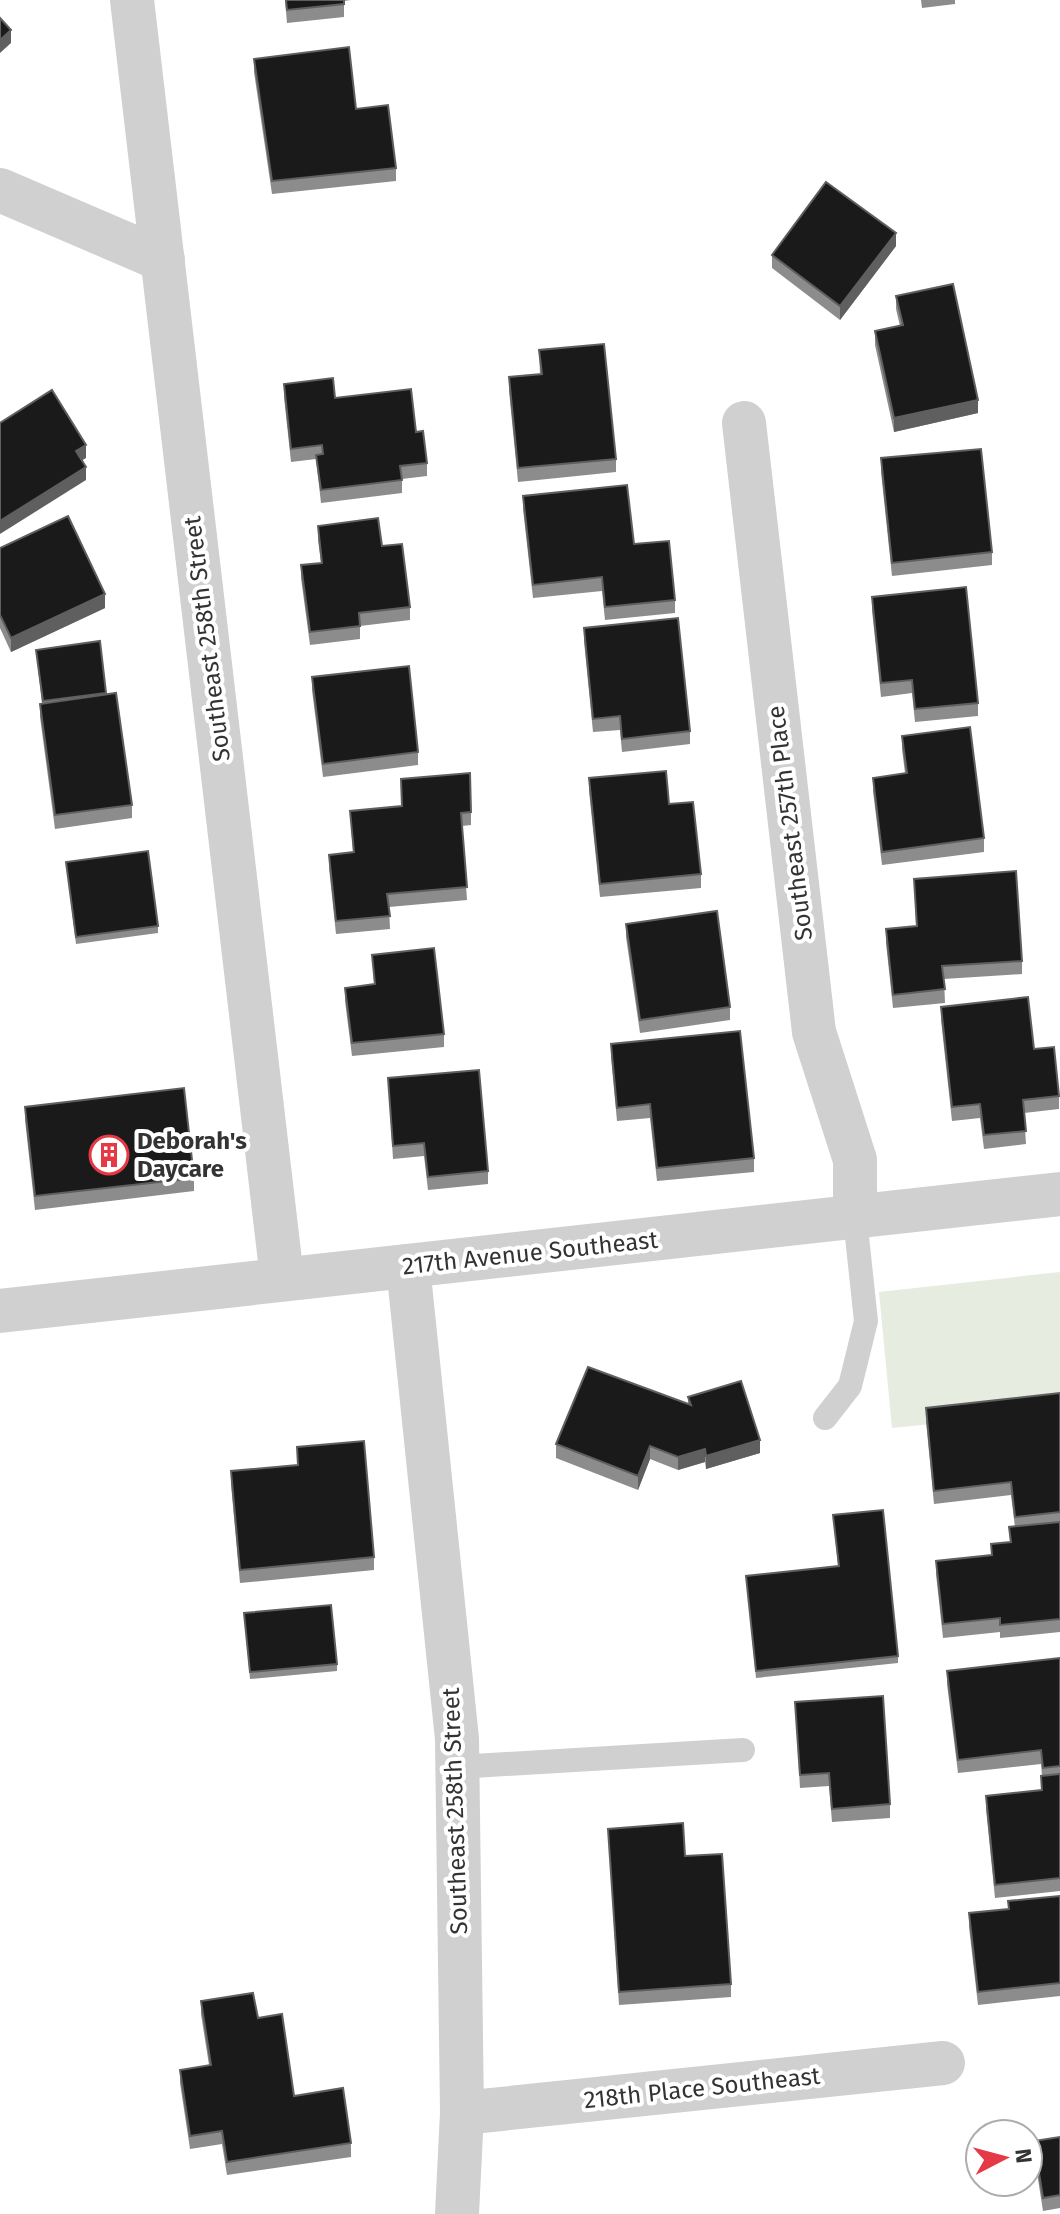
<svg xmlns="http://www.w3.org/2000/svg" width="1060" height="2214" viewBox="0 0 1060 2214" font-family="'Fira Sans',sans-serif">
	<rect width="100%" height="100%" fill="#fff"/>
	<polygon fill="#e6ecdf" points="1060,1272 1060,1411 892,1428 879,1292"/>
	<g fill="none" stroke-linecap="round" stroke-linejoin="round">
		<g stroke="#d0d0d0" stroke-width="24">
			<polyline points="825,1418 850,1386 866,1321 855,1218"/>
			<polyline points="457,1767 743,1750"/>
		</g>
		<g stroke="#d0d0d0" stroke-width="44">
			<polyline points="132,0 282,1278"/>
			<polyline points="0,190 163,260"/>
			<polyline points="744,423 814,1032 855,1160 855,1218"/>
			<polyline points="408,1266 457,1739 462,2113 457,2214"/>
			<polyline points="0,1311 1060,1194"/>
			<polyline points="462,2113 943,2063"/>
		</g>
	</g>
	<g fill="#8c8c8c">
		<polygon points="285,0 351,0 344,1 344,17 287,23"/>
		<polygon points="921,0 955,0 955,4 922,8"/>
		<polygon points="254,59 396,168 396,181 272,194 254,72"/>
		<polygon points="896,246 840,320 772,268 772,255"/>
		<polygon points="896,296 978,413 894,432 875,345 875,331 900,326 896,309"/>
		<polygon points="539,350 616,459 616,472 518,482 509,391 509,377 540,375"/>
		<polygon points="284,384 335,398 416,432 427,463 427,476 402,479 402,493 321,503 316,459 291,462 284,397"/>
		<polygon points="881,458 992,552 992,565 892,576 881,472"/>
		<polygon points="523,496 634,544 675,600 675,613 605,620 602,591 533,598 523,509"/>
		<polygon points="318,526 382,546 410,607 410,620 360,626 360,639 310,645 301,578 301,565 321,563 318,540"/>
		<polygon points="0,548 105,608 11,652 0,628"/>
		<polygon points="872,597 978,703 978,716 915,722 912,693 881,697 872,610"/>
		<polygon points="584,628 690,731 690,744 622,752 620,730 593,732 584,641"/>
		<polygon points="100,641 106,695 132,805 132,818 55,829 40,717 40,704 42,704 36,650"/>
		<polygon points="312,677 418,752 418,765 323,777 312,690"/>
		<polygon points="902,736 984,838 984,852 882,865 873,791 873,778 905,773 902,749"/>
		<polygon points="589,778 669,804 701,874 701,888 600,897 589,791"/>
		<polygon points="401,779 471,812 471,825 462,826 467,900 389,907 390,929 336,934 329,868 329,855 353,853 350,811 401,806"/>
		<polygon points="66,862 158,926 158,933 76,944"/>
		<polygon points="914,879 1022,961 1022,974 944,979 945,1003 893,1008 886,943 886,929 916,926"/>
		<polygon points="626,924 730,1007 730,1020 640,1033 626,937"/>
		<polygon points="372,955 444,1034 444,1047 352,1056 345,1001 345,988 374,984"/>
		<polygon points="941,1007 1034,1049 1059,1096 1059,1109 1024,1113 1026,1144 984,1149 980,1118 952,1121 941,1020"/>
		<polygon points="611,1044 754,1158 754,1172 657,1181 650,1118 617,1121 611,1057"/>
		<polygon points="388,1078 488,1171 488,1184 428,1190 424,1156 393,1159"/>
		<polygon points="25,1107 194,1178 194,1191 35,1210 25,1120"/>
		<polygon points="1060,1393 1060,1632 1000,1638 1000,1632 943,1638 936,1574 936,1561 991,1555 991,1544 1010,1543 1009,1527 1015,1527 1011,1495 934,1504 926,1421 926,1408"/>
		<polygon points="688,1397 760,1453 706,1469 705,1462 678,1470 650,1459 638,1490 556,1458 556,1444 688,1404"/>
		<polygon points="297,1447 374,1557 374,1570 240,1583 231,1484 231,1471 297,1465"/>
		<polygon points="833,1515 898,1656 898,1663 756,1678 746,1576 838,1566"/>
		<polygon points="244,1613 337,1664 337,1671 250,1679"/>
		<polygon points="1060,1658 1060,1891 995,1898 986,1809 986,1796 1041,1790 1041,1776 1042,1776 1041,1764 958,1773 947,1684 947,1671"/>
		<polygon points="795,1702 890,1804 890,1818 832,1822 829,1786 800,1788"/>
		<polygon points="608,1829 685,1856 731,1984 731,1997 619,2005"/>
		<polygon points="1060,1896 1060,1996 978,2005 969,1927 969,1913 1008,1909 1008,1901"/>
		<polygon points="201,2001 258,2018 294,2096 351,2143 351,2157 227,2175 222,2144 190,2149 180,2083 180,2070 209,2065 201,2014"/>
		<polygon points="1060,2137 1060,2208 1043,2211 1034,2154 1034,2141"/>
	</g>
	<g fill="#5f5f5f">
		<polygon points="11,30 11,43 0,53 0,40"/>
		<polygon points="896,233 896,246 840,320 840,306"/>
		<polygon points="978,400 978,413 894,432 894,418"/>
		<polygon points="86,445 86,458 76,464 76,451"/>
		<polygon points="86,467 86,480 0,534 0,521"/>
		<polygon points="105,594 105,608 11,652 11,638"/>
		<polygon points="760,1440 760,1453 706,1469 706,1456"/>
		<polygon points="650,1446 650,1459 638,1490 638,1476"/>
		<polygon points="705,1449 705,1462 678,1470 678,1457"/>
	</g>
	<g fill="#1a1a1a" stroke="#5f5f5f" stroke-width="2">
		<polygon points="286,0 344,0 344,4 287,10"/>
		<polygon points="0,18 11,30 0,40"/>
		<polygon points="349,47 356,109 388,105 396,168 272,181 254,59"/>
		<polygon points="826,182 896,233 840,306 772,255"/>
		<polygon points="953,284 978,400 894,418 875,331 903,325 896,296"/>
		<polygon points="604,344 616,459 518,468 509,377 542,374 539,350"/>
		<polygon points="333,378 335,398 411,389 416,432 423,431 427,463 400,466 402,480 321,490 316,455 323,454 322,445 291,449 284,384"/>
		<polygon points="52,390 86,445 76,451 86,467 0,521 0,423"/>
		<polygon points="981,449 992,552 892,563 881,458"/>
		<polygon points="627,485 634,544 669,541 675,600 605,607 602,577 533,585 523,496"/>
		<polygon points="68,516 105,594 11,638 0,615 0,548"/>
		<polygon points="378,518 382,546 402,544 410,607 359,613 360,626 310,632 301,565 322,563 318,526"/>
		<polygon points="966,587 978,703 915,709 912,680 881,683 872,597"/>
		<polygon points="678,618 690,731 622,739 620,716 593,719 584,628"/>
		<polygon points="100,641 106,693 43,701 36,650"/>
		<polygon points="409,666 418,752 323,764 312,677"/>
		<polygon points="116,693 132,805 55,815 40,704"/>
		<polygon points="970,727 984,838 882,852 873,778 907,773 902,736"/>
		<polygon points="666,771 669,804 693,802 701,874 600,884 589,778"/>
		<polygon points="470,773 471,812 461,813 467,887 387,894 390,916 336,921 329,855 354,852 350,811 402,806 401,779"/>
		<polygon points="148,851 158,926 76,937 66,862"/>
		<polygon points="1016,871 1022,961 942,966 945,989 893,995 886,929 917,926 914,879"/>
		<polygon points="717,911 730,1007 640,1020 626,924"/>
		<polygon points="434,948 444,1034 352,1043 345,988 375,984 372,955"/>
		<polygon points="1028,997 1034,1049 1054,1047 1059,1096 1023,1100 1026,1131 984,1135 980,1104 952,1107 941,1007"/>
		<polygon points="740,1031 754,1158 657,1168 650,1104 617,1108 611,1044"/>
		<polygon points="479,1070 488,1171 428,1177 424,1143 393,1146 388,1078"/>
		<polygon points="184,1088 194,1178 35,1196 25,1107"/>
		<polygon points="588,1367 691,1405 688,1397 741,1381 760,1440 706,1456 705,1449 678,1457 650,1446 638,1476 556,1444"/>
		<polygon points="1060,1393 1060,1512 1015,1517 1011,1482 934,1491 926,1408"/>
		<polygon points="364,1441 374,1557 240,1570 231,1471 298,1465 297,1447"/>
		<polygon points="883,1510 898,1656 756,1671 746,1576 839,1566 833,1515"/>
		<polygon points="1060,1522 1060,1619 1000,1625 1000,1618 943,1624 936,1561 992,1555 991,1544 1011,1542 1009,1527"/>
		<polygon points="331,1605 337,1664 250,1672 244,1613"/>
		<polygon points="1060,1658 1060,1766 1043,1768 1041,1750 958,1760 947,1671"/>
		<polygon points="883,1696 890,1804 832,1809 829,1773 800,1775 795,1702"/>
		<polygon points="1060,1774 1060,1878 995,1885 986,1796 1042,1790 1041,1776"/>
		<polygon points="683,1823 685,1856 722,1854 731,1984 619,1992 608,1829"/>
		<polygon points="1060,1896 1060,1983 978,1992 969,1913 1009,1909 1008,1901"/>
		<polygon points="253,1993 258,2018 282,2014 294,2096 343,2088 351,2143 227,2162 222,2131 190,2136 180,2070 211,2065 201,2001"/>
		<polygon points="1060,2137 1060,2195 1043,2198 1034,2141"/>
	</g>
	<defs>
		<symbol id="building-ring" viewBox="-11 -11 22 22"><circle r="9.5" fill="#fff" stroke="#e63946" stroke-width="1.5"/><path d="M-4-6H4V6H1V3H-1V6H-4ZM-2.5-4.3h1.7v1.8h-1.7ZM.8-4.3h1.7v1.8H.8ZM-2.5-1h1.7V.8h-1.7ZM.8-1h1.7V.8H.8Z" fill="#e63946"/></symbol>
	</defs>
	<g fill-rule="evenodd">
		<use href="#building-ring" x="87" y="1133" width="44" height="44"/>
	</g>
	<g text-anchor="middle" dominant-baseline="central" stroke-width="8" stroke-linejoin="round" paint-order="stroke">
		<g font-size="24" fill="#333" stroke="#fff">
			<text transform="translate(207 639) rotate(-97)">Southeast 258th Street</text>
			<text transform="translate(790 823) rotate(-97)">Southeast 257th Place</text>
			<text transform="translate(530 1253) rotate(-6)">217th Avenue Southeast</text>
			<text transform="translate(455 1811) rotate(-92)">Southeast 258th Street</text>
			<text transform="translate(702 2088) rotate(-6)">218th Place Southeast</text>
		</g>
		<g font-size="24" font-weight="bold" fill="#333" stroke="#fff" text-anchor="start">
			<text x="137" y="1141">Deborah's<tspan x="137" dy="28">Daycare</tspan></text>
		</g>
	</g>
	<g transform="translate(1004 2158) rotate(84)"><circle r="38" fill="#ffffff" stroke="#adadad" stroke-width="2"/>
	<path d="M0-6L14 30L0 20L-14 30Z" fill="#e63946"/>
	<text y="-12" font-size="22" font-weight="bold" text-anchor="middle" fill="#333333">N</text>
	</g>
</svg>
